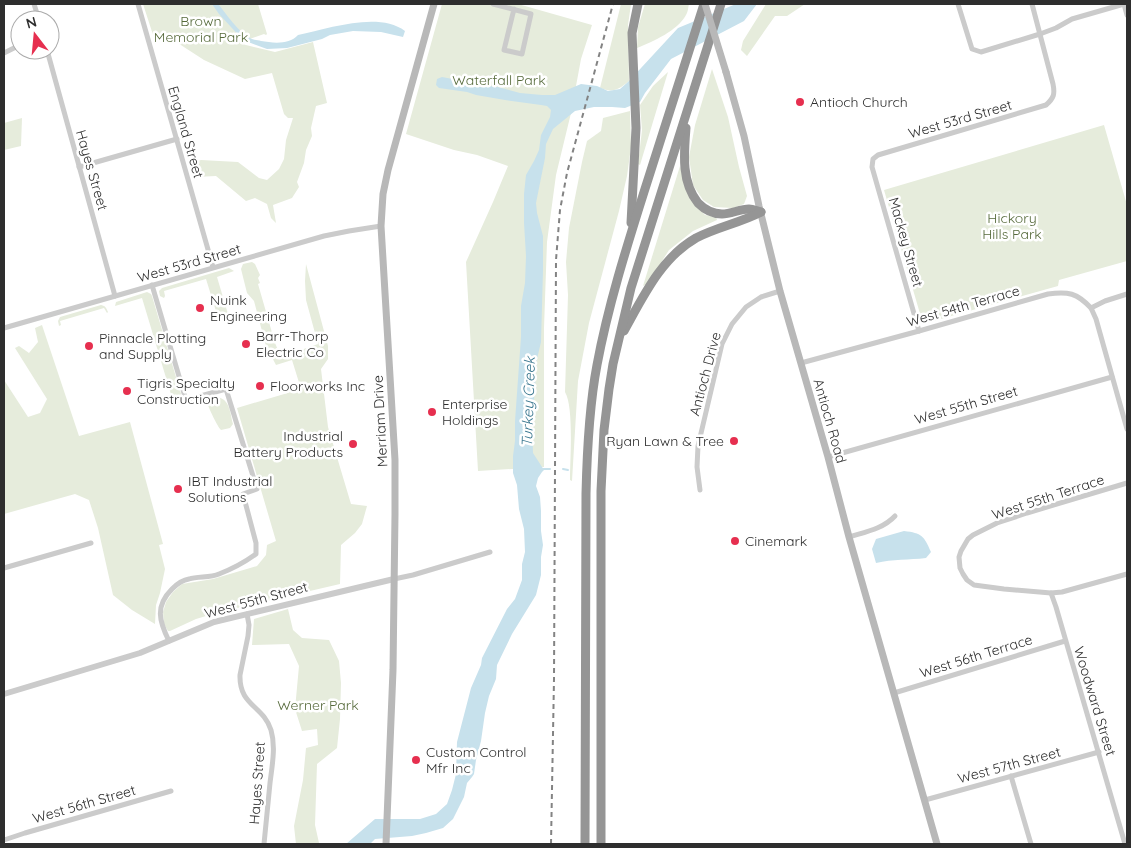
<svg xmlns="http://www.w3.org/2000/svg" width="1131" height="848" viewBox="0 0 1131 848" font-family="Quicksand,sans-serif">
	<rect width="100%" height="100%" fill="#fff"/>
	<g fill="#e6ecdc">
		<polygon points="143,4 258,4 267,34 266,35 264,34 241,42 242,44 275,52 313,42 327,103 316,106 311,128 312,136 306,150 304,163 297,182 299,187 292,198 273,205 276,223 271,218 267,204 255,198 246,201 216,176 195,177 191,163 201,160 238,162 259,178 267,180 279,169 284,159 286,140 293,118 288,118 284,114 272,73 245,79 204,60 170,38 155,41"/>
		<polygon points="442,4 518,4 592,25 581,59 571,113 556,175 547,242 544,328 544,467 478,471 466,262 493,202 508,166 477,155 454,150 406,134"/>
		<path d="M621,4H631L628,25L629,81C618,90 613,93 600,88Z"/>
		<path d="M645,4H689C688,8 688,12 686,15C677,31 654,41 637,48L638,27Z"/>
		<polygon points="766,4 805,4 787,16 775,16 747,56 741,50 743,41"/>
		<polygon points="712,69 728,117 739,167 747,196 744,204 733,208 714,207 703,200 693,185 689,157 695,125"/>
		<polygon points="668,72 640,165 638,164 642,130 640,105 653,86"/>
		<path d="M630,111L631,147L627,176L619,211L589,323L578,381L572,481L570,480C570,460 574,407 565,392L568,295L566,262L569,228L582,162L587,141L601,131L603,118Z"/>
		<polygon points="22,118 21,146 4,150 4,123"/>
		<polygon points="1104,125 1127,205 1127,261 1059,280 1058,286 923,324 884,190"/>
		<polygon points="680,166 685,186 690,199 705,215 716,217 717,220 693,231 669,250 648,283 643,286"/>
		<polygon points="252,262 255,264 260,275 258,278 260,283 258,284 275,343 281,357 318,344 306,300 305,281 306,264 328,346 328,359 321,369 328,427 351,504 367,506 362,524 355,533 341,545 340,584 216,613 196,619 170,631 168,631 164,624 163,612 166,602 173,592 182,584 213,579 257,566 266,555 267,545 276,541 237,408 301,389 292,360 276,365 266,346 254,301 247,293 241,269 243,264"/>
		<polygon points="229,268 234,271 217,277 228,314 230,314 231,318 219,321 206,279 164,291 165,296 164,298 160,296 159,291 162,288"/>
		<polygon points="147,292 151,294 152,296 181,394 178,399 173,401 142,298 115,306 116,302"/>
		<path d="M101,305C106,306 106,308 108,312L107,313L104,308L60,321L61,325L59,326L58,321L60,317Z"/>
		<polygon points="42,325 79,436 130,422 163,544 159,545 165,569 160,593 156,605 155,624 132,610 113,595 98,528 89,500 75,494 4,514 4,380 28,417 40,413 47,399 15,348 19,346 29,353 38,342 35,328"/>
		<path d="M216,397C230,398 230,413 233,424L230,428L221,430C217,426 209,408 207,403L209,399Z"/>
		<polygon points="288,609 293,630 302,638 329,640 339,661 341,683 340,719 337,748 317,764 315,825 319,843 322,844 296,844 294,826 303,780 306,748 318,745 317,729 302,731 295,709 299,666 289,644 252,645 254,619"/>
	</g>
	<g fill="#c7e1ec">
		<path d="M212,4H218C226,13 238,32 250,38C253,40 258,40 261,41C273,43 289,45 298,35C328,29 378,11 405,31L403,37L381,32L353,31L330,35L322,39L287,48L267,49L243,40L219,14Z"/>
		<polygon points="736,4 757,4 744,21 671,59 645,93 640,102 625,108 612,107 594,107 575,111 553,129 546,144 545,158 536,203 537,213 543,236 543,270 541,342 537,359 532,426 533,453 544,470 542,472 538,478 536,486 540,497 541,511 541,531 543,545 541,557 541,575 536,595 512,634 497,665 496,679 489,696 485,713 481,741 476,760 474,774 472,777 467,783 464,797 453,819 443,828 426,833 412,836 375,839 370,844 346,844 375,819 420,819 436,814 447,804 452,790 456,774 457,742 471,688 481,665 482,658 507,609 515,599 522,580 522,564 525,552 524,529 519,509 517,485 513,473 513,456 515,441 515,421 521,337 521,306 525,283 526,256 524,223 524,194 526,175 534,161 539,150 541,135 550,117 551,110 547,106 541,105 505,100 476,95 467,92 439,88 436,85 437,79 442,77 458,80 470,85 479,87 494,86 520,93 542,95 555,95 581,84 597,86 608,91 620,89 629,81 678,28"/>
		<path d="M904,531C922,533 924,536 931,552L926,558C909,560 893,559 876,563L872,549L876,539Z"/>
	</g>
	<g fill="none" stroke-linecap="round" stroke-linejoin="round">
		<g stroke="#c7e1ec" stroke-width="2">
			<polyline points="543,469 550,469"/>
			<polyline points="563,469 568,470"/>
		</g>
		<g stroke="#cbcbcb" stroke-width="5">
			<polyline points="34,4 39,20"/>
			<polyline points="138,4 213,267"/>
			<polyline points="493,4 531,14 522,54 504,50 514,9"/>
			<polyline points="958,4 972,49 981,52 1040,34 1056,28 1072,19 1124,4"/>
			<polyline points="1124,4 1127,15"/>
			<polyline points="47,50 115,296"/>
			<polyline points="4,53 20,45"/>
			<polyline points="79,167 177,139"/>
			<path d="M152,285L186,400L226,389L257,489L243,494L256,543V554C245,562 232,569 219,574C210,578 198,576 189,579C182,580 177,584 172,589C155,606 159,621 169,641"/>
			<polyline points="1091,308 1096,319 1127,429"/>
			<polyline points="4,328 324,236 349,231 381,226"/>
			<path d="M919,331L872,167L873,159L878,155L1046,105C1054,98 1055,94 1053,84L1032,4"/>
			<path d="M801,363L919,331L1048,294C1068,291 1077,293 1091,308L1105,301L1127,294"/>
			<polyline points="828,457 1112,377"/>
			<polyline points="1127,483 1027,513 997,523 973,535 968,539 961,551 959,557 960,568 963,574 967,580 974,585 1004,589 1051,593 1062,592 1127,574"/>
			<polyline points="700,490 697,467 698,446 722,344 732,324 746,307 761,297 780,291"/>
			<path d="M849,537C865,532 883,529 895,516"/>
			<polyline points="4,568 91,543"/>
			<polyline points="394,579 413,575 490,552"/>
			<polyline points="1051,593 1056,607 1125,844"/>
			<path d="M247,614L249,625L248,636L240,675C239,706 263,705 271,730C276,747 272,766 270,783C268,804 266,824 264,844"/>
			<polyline points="894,693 1065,641"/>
			<polyline points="1011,776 1031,844"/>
			<polyline points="925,800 1099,752"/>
			<polyline points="4,840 25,833 171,791"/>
		</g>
		<polyline stroke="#cbcbcb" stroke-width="6" points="4,694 140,653 214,622 394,579"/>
		<g stroke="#b8b8b8" stroke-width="7">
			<polyline points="726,72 744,136 759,206 780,291 828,457 849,537 937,844"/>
			<polyline points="386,844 393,670 395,514 395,460 381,226 383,194 388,170 434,4"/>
		</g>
		<g stroke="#959595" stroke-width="9">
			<path d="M686,128C684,153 681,182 698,203C705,210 713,214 722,214C731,214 740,209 749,209C753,209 757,211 761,212"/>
			<polyline points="631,223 636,128 632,33 638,4"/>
			<path d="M624,331C643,297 661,258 696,238C717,227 740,223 761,212"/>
			<path d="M585,844L586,494C587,451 589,407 597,365C608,306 626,249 644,192C664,129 684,67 704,4"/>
			<polyline points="601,844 601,491 604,430 609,389 613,364 631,288 721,4"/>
		</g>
		<polyline stroke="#838383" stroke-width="2" stroke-dasharray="5 4" stroke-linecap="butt" points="551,844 554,679 556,260 560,210 567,173 613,4"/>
		<polyline stroke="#b8b8b8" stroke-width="7" points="705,4 726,72"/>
	</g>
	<g fill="#e62f4f" stroke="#fff" stroke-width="2">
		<circle cx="800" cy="102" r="5"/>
		<circle cx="200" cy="308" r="5"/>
		<circle cx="246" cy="344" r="5"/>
		<circle cx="89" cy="346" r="5"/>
		<circle cx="260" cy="386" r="5"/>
		<circle cx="127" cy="391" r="5"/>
		<circle cx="432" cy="412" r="5"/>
		<circle cx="734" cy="441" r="5"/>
		<circle cx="353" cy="444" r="5"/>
		<circle cx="178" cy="489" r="5"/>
		<circle cx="735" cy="541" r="5"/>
		<circle cx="416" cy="760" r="5"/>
	</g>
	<g text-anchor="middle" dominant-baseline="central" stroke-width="5" stroke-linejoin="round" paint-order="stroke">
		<g font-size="14" fill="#566a3b" stroke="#fff">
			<text x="201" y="21">Brown<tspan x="201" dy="16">Memorial Park</tspan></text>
			<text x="499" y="80">Waterfall Park</text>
			<text x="1012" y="218">Hickory<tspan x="1012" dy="16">Hills Park</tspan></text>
			<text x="318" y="705">Werner Park</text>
		</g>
		<g font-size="14" fill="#2e2e2e" stroke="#fff" text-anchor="start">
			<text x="810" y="102">Antioch Church</text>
			<text x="210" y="300">Nuink<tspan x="210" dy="16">Engineering</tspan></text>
			<text x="256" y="336">Barr-Thorp<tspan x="256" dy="16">Electric Co</tspan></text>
			<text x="99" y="338">Pinnacle Plotting<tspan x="99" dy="16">and Supply</tspan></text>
			<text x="137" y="383">Tigris Specialty<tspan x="137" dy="16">Construction</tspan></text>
			<text x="270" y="386">Floorworks Inc</text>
			<text x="442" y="404">Enterprise<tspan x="442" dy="16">Holdings</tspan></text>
			<text x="343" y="436" text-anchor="end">Industrial<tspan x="343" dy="16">Battery Products</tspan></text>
			<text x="724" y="441" text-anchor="end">Ryan Lawn &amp; Tree</text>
			<text x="188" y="481">IBT Industrial<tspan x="188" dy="16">Solutions</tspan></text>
			<text x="745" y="541">Cinemark</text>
			<text x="426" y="752">Custom Control<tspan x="426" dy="16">Mfr Inc</tspan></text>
		</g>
		<g font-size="14" fill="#2e2e2e" stroke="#fff">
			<text transform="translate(960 119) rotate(-16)">West 53rd Street</text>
			<text transform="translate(186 132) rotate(74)">England Street</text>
			<text transform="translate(92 170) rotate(74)">Hayes Street</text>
			<text transform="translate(906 242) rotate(74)">Mackey Street</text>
			<text transform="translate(189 263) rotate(-16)">West 53rd Street</text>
			<text transform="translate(963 306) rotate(-16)">West 54th Terrace</text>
			<text transform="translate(705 374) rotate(-75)">Antioch Drive</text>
			<text transform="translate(966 405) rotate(-16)">West 55th Street</text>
			<text transform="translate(380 421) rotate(-93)">Merriam Drive</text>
			<text transform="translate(830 421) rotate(74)">Antioch Road</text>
			<text transform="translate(1048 497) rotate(-18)">West 55th Terrace</text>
			<text transform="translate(256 600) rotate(-15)">West 55th Street</text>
			<text transform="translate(976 656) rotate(-17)">West 56th Terrace</text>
			<text transform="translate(1095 701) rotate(73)">Woodward Street</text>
			<text transform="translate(1009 765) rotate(-15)">West 57th Street</text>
			<text transform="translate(257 783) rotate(-86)">Hayes Street</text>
			<text transform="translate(84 804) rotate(-16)">West 56th Street</text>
		</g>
		<g font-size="15" font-style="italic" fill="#3c7890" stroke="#fff">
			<text transform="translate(528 402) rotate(-88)">Turkey Creek</text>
		</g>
	</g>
	<rect width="1131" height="848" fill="none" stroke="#2e2e2e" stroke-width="10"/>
	<g transform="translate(35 35) rotate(344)"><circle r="24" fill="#ffffff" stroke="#ababab"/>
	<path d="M0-4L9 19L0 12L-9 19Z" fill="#e62f4f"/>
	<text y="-8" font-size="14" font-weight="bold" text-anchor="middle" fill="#2e2e2e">N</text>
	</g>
</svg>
